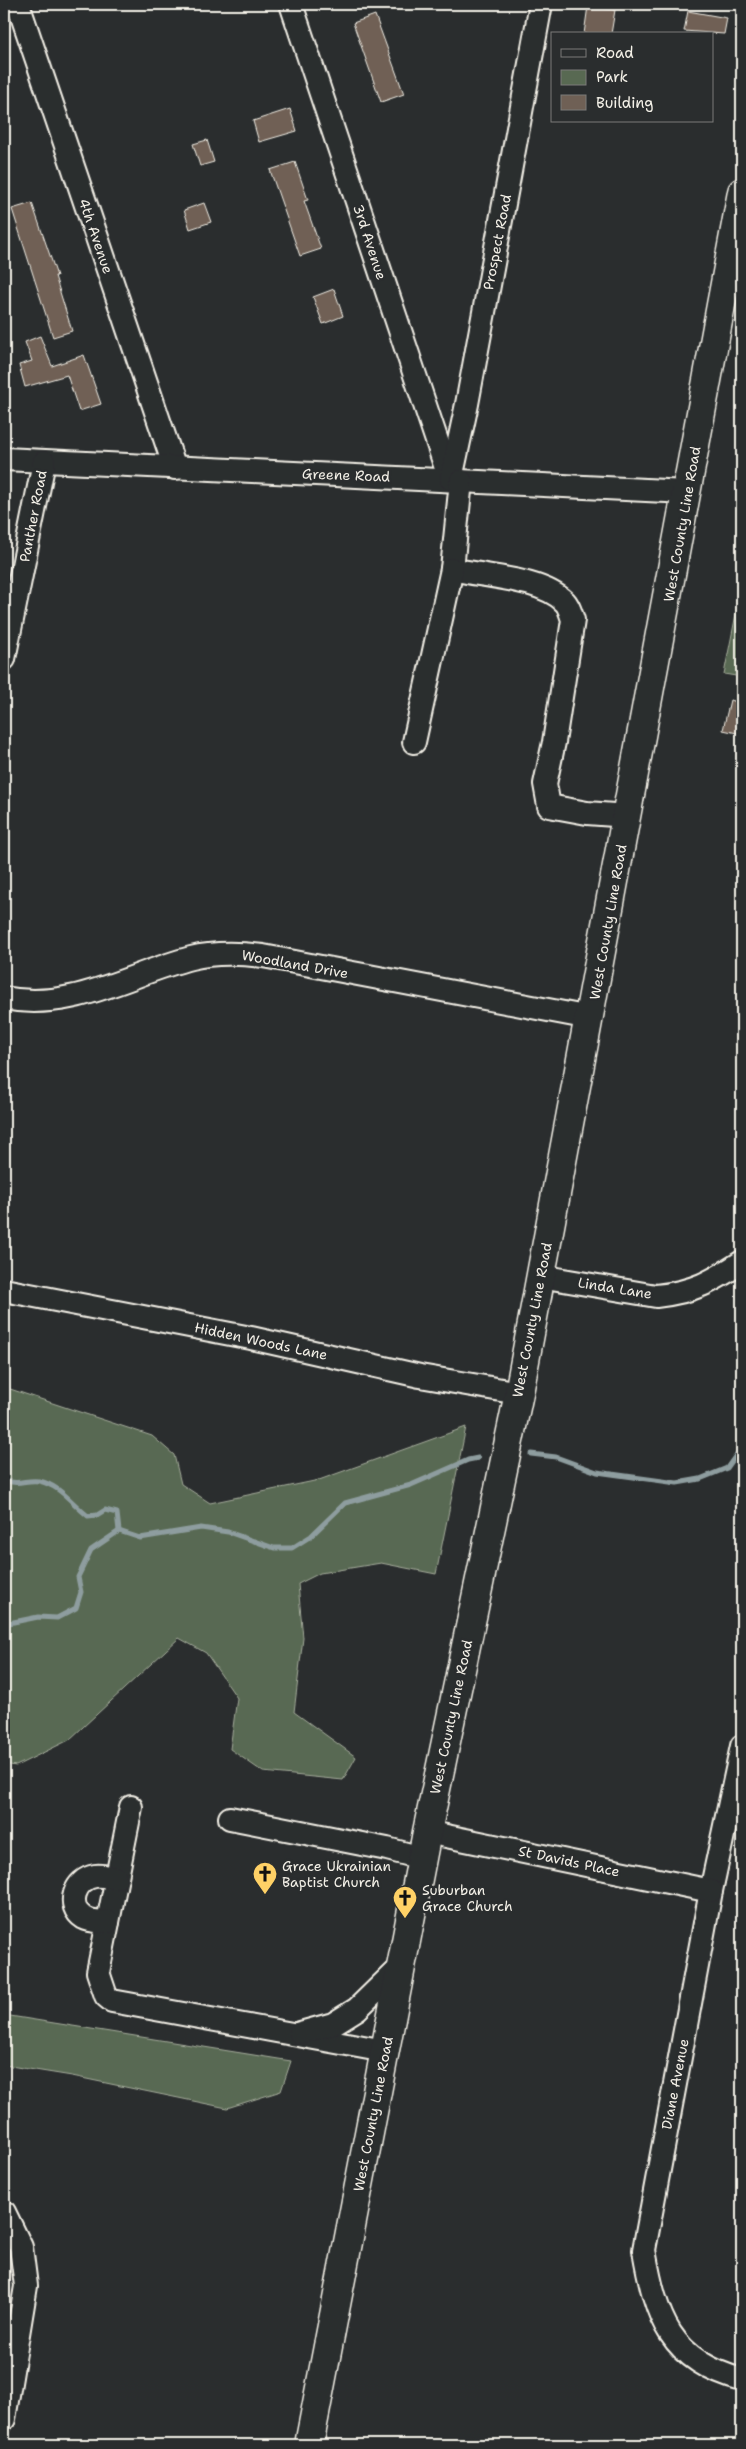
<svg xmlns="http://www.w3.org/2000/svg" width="746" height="2449" viewBox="0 0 746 2449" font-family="'Shantell Sans',sans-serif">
	<rect width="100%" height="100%" fill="#2a2d2e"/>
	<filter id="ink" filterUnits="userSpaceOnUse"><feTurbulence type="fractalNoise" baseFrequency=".02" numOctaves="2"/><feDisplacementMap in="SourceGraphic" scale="10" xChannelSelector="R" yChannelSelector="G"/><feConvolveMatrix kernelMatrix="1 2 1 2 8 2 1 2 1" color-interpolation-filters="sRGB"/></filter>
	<g filter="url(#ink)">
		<g fill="#586952" stroke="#a6ad9d">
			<polygon points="742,584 742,677 724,674"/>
			<polygon points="4,1387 152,1436 174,1455 181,1484 210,1503 319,1480 466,1427 436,1574 381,1563 320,1573 298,1584 303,1638 294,1712 356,1757 343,1780 263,1772 230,1749 237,1698 206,1653 179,1638 69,1740 16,1766 4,1764"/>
			<polygon points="4,2015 291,2061 281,2091 227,2108 72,2076 4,2065"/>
		</g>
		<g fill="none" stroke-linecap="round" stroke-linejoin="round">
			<g stroke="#8e9d9f" stroke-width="5">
				<polyline points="531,1454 556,1457 597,1472 677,1483 700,1479 727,1468 742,1447"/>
				<path d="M4,1480C20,1486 25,1479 39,1481C60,1485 72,1504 88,1516L97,1515L105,1510L117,1513L119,1531"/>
				<polyline points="4,1624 38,1617 57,1618 76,1608 81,1592 78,1577 91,1550 119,1531 140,1538 201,1528 228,1532 274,1548 292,1548 311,1536 345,1503 411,1485 468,1460 478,1458"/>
			</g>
		</g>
		<g fill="#6f6055" stroke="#f4f1e8">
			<polygon points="588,6 615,10 611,34 584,34"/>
			<polygon points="688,11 727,18 724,34 684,31"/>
			<polygon points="375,15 404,94 381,102 353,23"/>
			<polygon points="290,109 297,131 259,142 253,121"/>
			<polygon points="207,140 214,162 200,166 193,144"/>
			<polygon points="295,162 308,200 304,201 321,249 300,256 270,170"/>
			<polygon points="32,203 57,276 55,276 72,331 53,337 12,209"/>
			<polygon points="204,203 211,222 190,229 184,210"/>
			<polygon points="334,289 343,316 323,324 313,297"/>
			<polygon points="40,336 52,366 84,355 101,404 79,411 67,375 25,387 19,365 32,361 25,342"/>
			<polygon points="730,700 742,703 742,734 723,730"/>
		</g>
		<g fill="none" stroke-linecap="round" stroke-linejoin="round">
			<defs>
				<g id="minor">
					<polyline points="18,4 175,468"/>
					<polyline points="291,4 450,480"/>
					<polyline points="4,459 687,492"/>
					<polyline points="451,479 467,404 541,4"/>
					<path d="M461,481L452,569C485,577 541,578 565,602C569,606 571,614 573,620L554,742L545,784L549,806L587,813L628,816"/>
					<polyline points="4,659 44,462"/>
					<polyline points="414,742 452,569"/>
					<path d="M4,998C72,1012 128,974 191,958C215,952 238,953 263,956L590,1018"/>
					<path d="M540,1276L656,1296C694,1292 711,1282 742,1262"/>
					<polyline points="4,1290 251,1338 420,1376 519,1393"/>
					<path d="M742,1746L711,1891L644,2250C656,2318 670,2361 742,2380"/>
					<polyline points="131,1807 98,1972 106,1996 112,2001 385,2051"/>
					<polyline points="230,1818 387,1849 422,1858"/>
					<polyline points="427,1832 711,1891"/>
					<path d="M108,1922C100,1921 91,1922 84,1918C65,1906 75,1879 95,1876C102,1875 109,1877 116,1878"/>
					<polyline points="300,2033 333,2024 357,2009 401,1966"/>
					<polyline points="4,2212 21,2247 26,2286 4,2419"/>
				</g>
				<polyline id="major" points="309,2445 427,1832 519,1393 742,192"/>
			</defs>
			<use href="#minor" stroke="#f4f1e8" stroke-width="26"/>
			<use href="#major" stroke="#f4f1e8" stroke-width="31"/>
			<use href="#minor" stroke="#2a2d2e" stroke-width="22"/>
			<use href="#major" stroke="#2a2d2e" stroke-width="28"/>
		</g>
	</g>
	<defs>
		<symbol id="church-pin" viewBox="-11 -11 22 30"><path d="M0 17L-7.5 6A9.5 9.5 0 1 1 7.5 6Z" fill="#ffd166" stroke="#2a2d2e"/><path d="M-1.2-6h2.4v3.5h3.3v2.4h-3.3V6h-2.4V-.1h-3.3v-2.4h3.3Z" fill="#111"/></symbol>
	</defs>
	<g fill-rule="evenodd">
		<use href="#church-pin" x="251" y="1860" width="28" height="38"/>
		<use href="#church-pin" x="391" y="1884" width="28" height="38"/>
	</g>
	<g text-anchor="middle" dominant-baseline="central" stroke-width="5" stroke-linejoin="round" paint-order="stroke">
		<g font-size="14" fill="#f4f1e8" stroke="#2a2d2e">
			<text transform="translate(96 236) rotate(71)">4th Avenue</text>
			<text transform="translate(370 242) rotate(72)">3rd Avenue</text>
			<text transform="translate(497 242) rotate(-79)">Prospect Road</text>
			<text transform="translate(346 475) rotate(2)">Greene Road</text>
			<text transform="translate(33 516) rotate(-79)">Panther Road</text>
			<text transform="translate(682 524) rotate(-80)">West County Line Road</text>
			<text transform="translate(608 922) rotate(-80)">West County Line Road</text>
			<text transform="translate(295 964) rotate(10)">Woodland Drive</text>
			<text transform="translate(615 1288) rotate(9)">Linda Lane</text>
			<text transform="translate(532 1320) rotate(-79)">West County Line Road</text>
			<text transform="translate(261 1341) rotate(12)">Hidden Woods Lane</text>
			<text transform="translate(451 1717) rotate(-78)">West County Line Road</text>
			<text transform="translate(569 1861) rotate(12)">St Davids Place</text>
			<text transform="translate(675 2084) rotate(-79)">Diane Avenue</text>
			<text transform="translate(373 2114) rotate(-79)">West County Line Road</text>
		</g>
		<g font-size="14" fill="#f4f1e8" stroke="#2a2d2e" text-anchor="start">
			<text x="282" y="1866">Grace Ukrainian<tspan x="282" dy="16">Baptist Church</tspan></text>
			<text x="422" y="1890">Suburban<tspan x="422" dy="16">Grace Church</tspan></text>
		</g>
	</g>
	<rect width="746" height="2449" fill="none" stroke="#2a2d2e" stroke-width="20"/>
	<rect x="10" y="10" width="726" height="2429" fill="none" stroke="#f4f1e8" stroke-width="2" filter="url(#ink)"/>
	<rect x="551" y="32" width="162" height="90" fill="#2a2d2e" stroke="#7b7b78"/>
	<rect x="561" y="49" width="25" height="8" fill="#2a2d2e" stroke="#7b7b78"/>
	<text x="596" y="58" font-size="15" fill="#f4f1e8">Road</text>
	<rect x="561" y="70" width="25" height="15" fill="#586952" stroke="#7b7b78"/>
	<text x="596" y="82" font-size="15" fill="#f4f1e8">Park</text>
	<rect x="561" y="95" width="25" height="15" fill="#6f6055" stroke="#7b7b78"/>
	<text x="596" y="108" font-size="15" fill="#f4f1e8">Building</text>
</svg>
